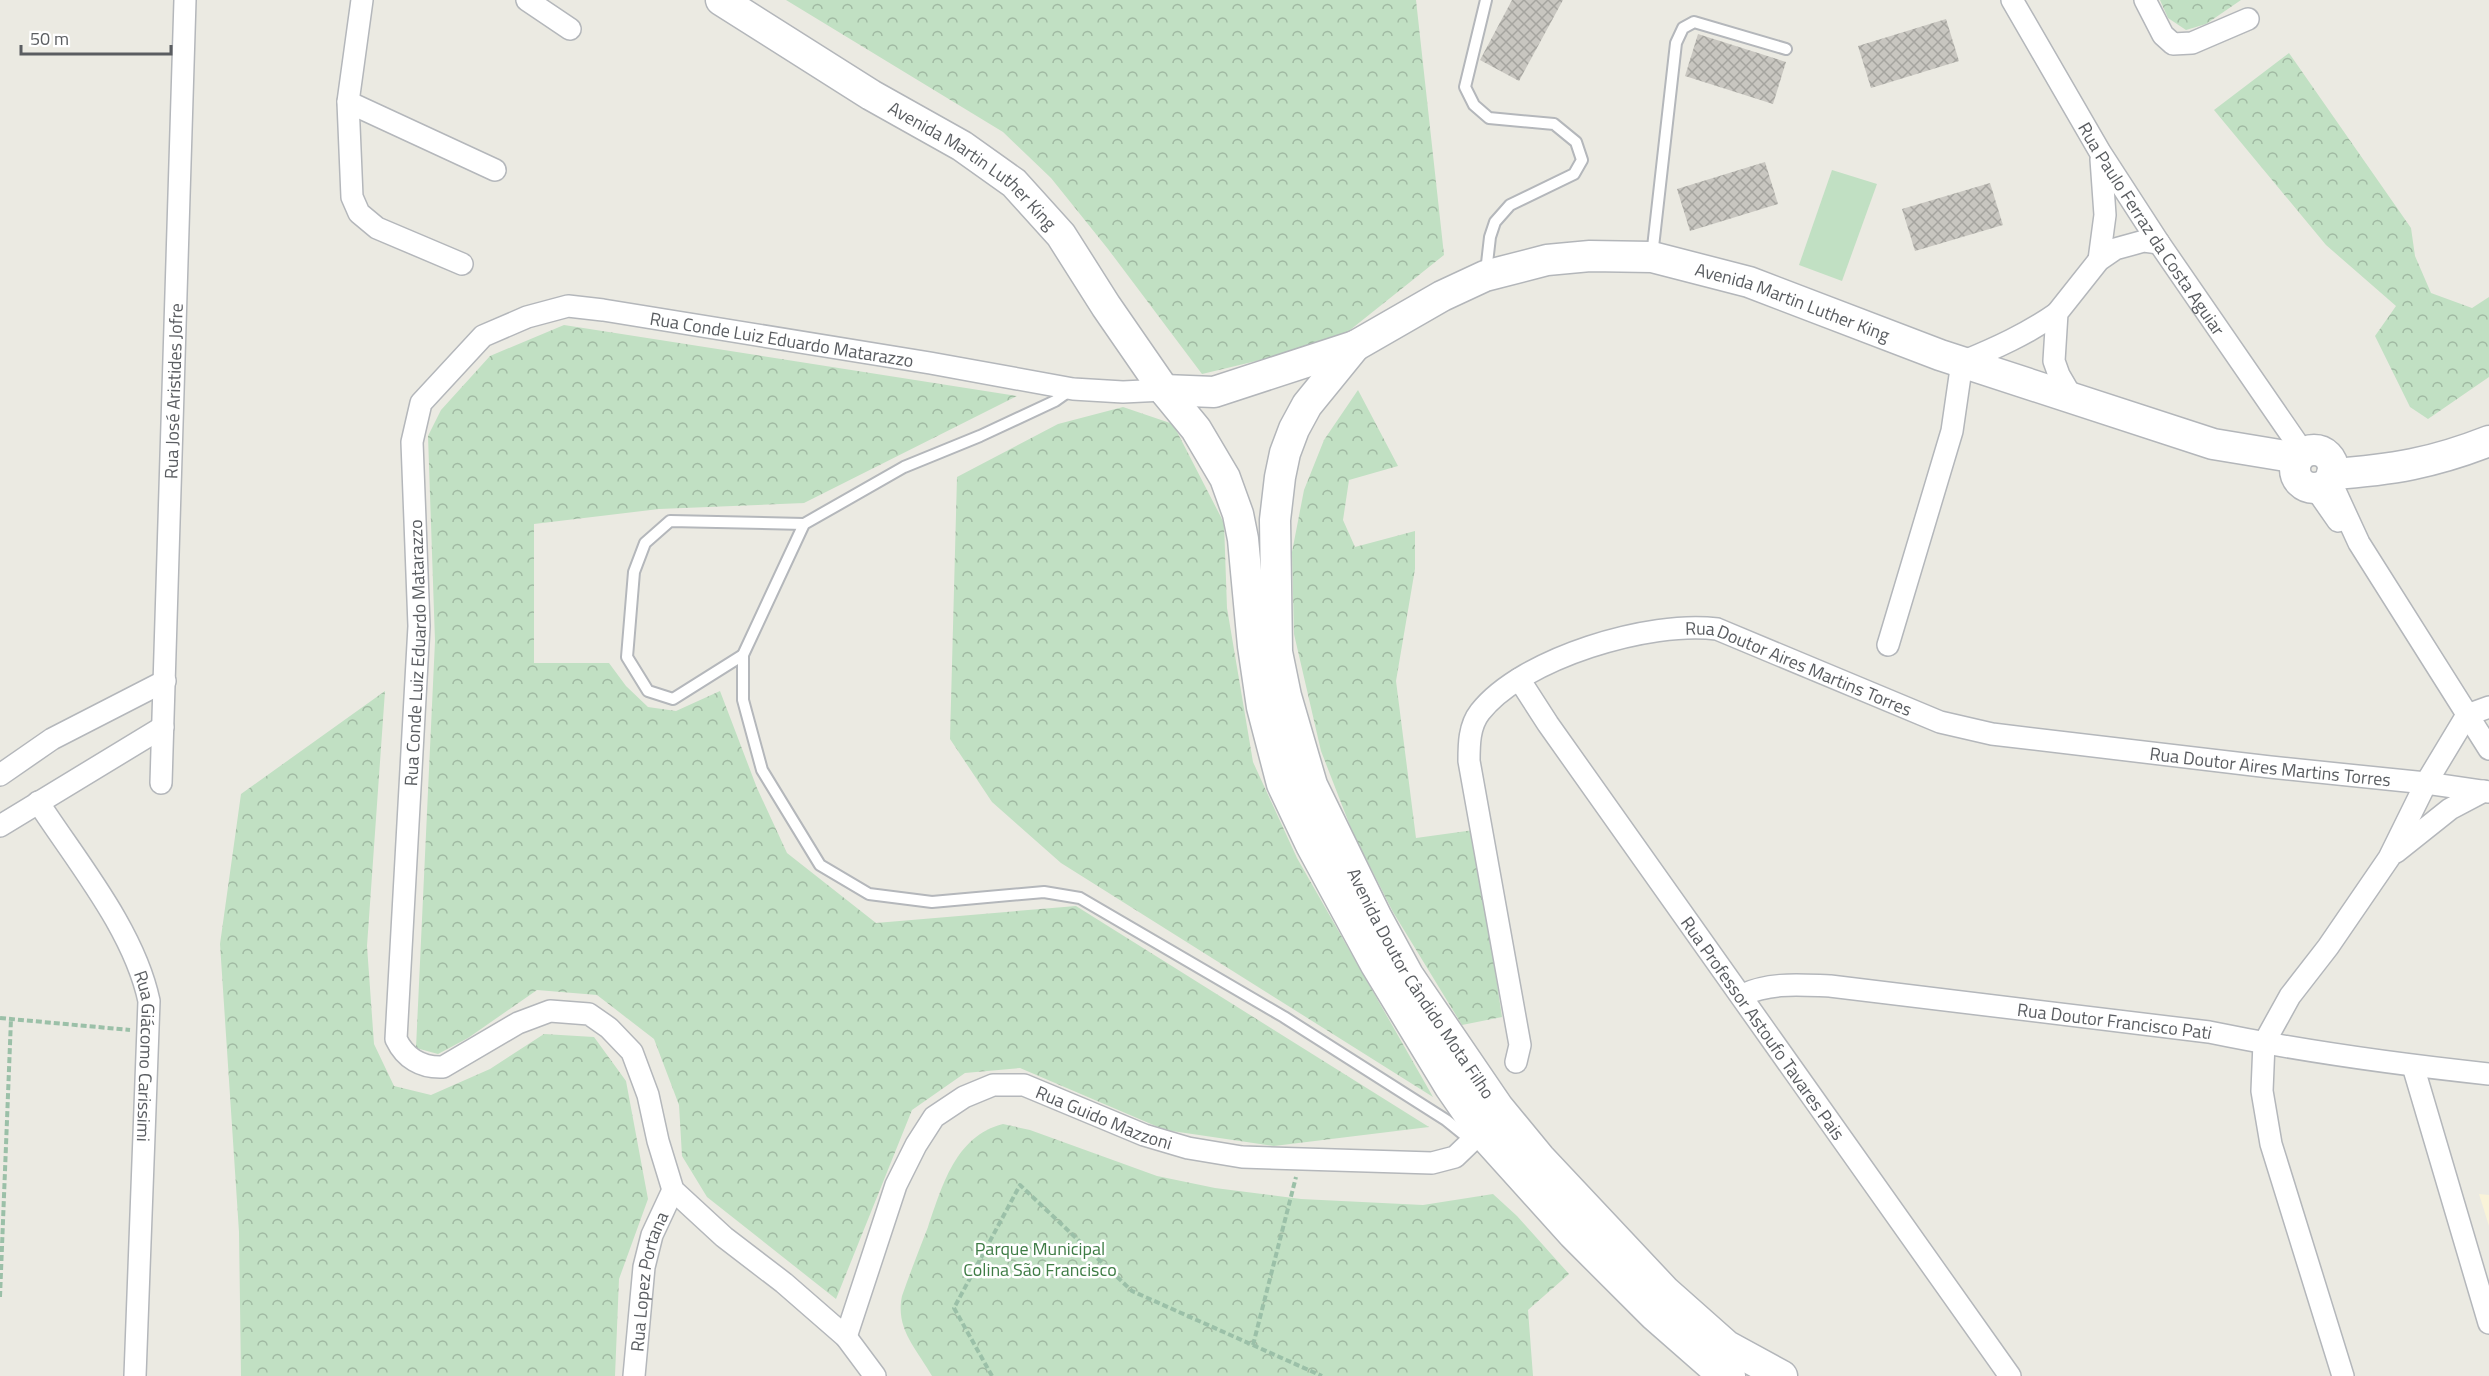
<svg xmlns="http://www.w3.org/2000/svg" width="2489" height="1376" viewBox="0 0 2489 1376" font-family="'Titillium Web',sans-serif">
	<defs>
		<pattern id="forest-crowns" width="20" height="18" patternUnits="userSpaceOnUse" patternTransform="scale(1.5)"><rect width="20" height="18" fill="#c1e0c3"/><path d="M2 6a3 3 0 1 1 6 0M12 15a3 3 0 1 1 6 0" fill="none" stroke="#a0b9a2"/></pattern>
		<pattern id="building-cross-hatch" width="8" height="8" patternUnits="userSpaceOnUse" patternTransform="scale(1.5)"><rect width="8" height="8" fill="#c8c6c0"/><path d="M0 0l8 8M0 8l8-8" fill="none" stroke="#a5a49f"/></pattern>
	</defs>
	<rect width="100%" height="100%" fill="#ebeae2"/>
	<polygon fill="#f9f3d9" points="2479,1194 2489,1195 2489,1226"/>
	<g fill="url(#forest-crowns)">
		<polygon points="786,0 1416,0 1444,255 1335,342 1202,374 1108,249 1051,178 1003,132"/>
		<polygon points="2160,0 2241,0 2206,24 2186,30 2168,18"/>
		<polygon points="2289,53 2411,228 2415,256 2431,293 2472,308 2489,297 2489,377 2428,419 2410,407 2375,336 2396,306 2326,245 2214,110"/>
		<polygon points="564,325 1017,396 804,503 659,509 534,524 534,663 609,663 626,686 648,707 676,711 720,691 757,788 787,853 876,923 1076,906 1429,1127 1274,1146 1165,1130 1020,1068 965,1073 912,1110 836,1299 707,1197 682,1156 679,1105 654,1039 597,995 537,990 468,1038 438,1054 416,1048 435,641 428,436 441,410 490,356"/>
		<polygon points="1358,390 1398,466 1349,480 1343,520 1355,547 1415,531 1415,569 1396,681 1416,838 1474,830 1502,1017 1462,1025 1393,912 1352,831 1321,751 1294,634 1292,552 1304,490 1324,440"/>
		<polygon points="1123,407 1173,424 1224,523 1227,608 1253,762 1297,858 1433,1097 1061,863 992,802 950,739 957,477 1058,424"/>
		<polygon points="385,691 367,946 374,1044 394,1086 431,1095 490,1069 544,1034 594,1037 626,1081 648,1199 619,1279 615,1376 241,1376 239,1232 220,944 241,794"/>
		<path d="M1003,1124L1030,1130L1157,1176L1215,1188L1301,1199L1423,1205L1493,1194L1517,1216L1569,1274L1528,1310L1533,1376H932C917,1349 895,1329 902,1296C910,1273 919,1250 928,1227C942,1187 955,1136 1003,1124Z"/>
	</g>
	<polygon fill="#c1e0c3" points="1832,170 1877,184 1842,281 1799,265"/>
	<g fill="url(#building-cross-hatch)">
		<polygon points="1512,0 1563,0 1519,81 1480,60"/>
		<polygon points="1946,19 1959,61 1871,88 1858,46"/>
		<polygon points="1698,34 1786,62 1773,104 1685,76"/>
		<polygon points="1765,162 1778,204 1690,231 1677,189"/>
		<polygon points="1990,183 2003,225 1915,251 1902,209"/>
	</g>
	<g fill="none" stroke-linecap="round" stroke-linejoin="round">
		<defs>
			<g id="service">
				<polyline points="1652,256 1676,43 1683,28 1694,22 1786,49"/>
				<polyline points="1486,272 1490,237 1495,222 1510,205 1574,174 1582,160 1576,142 1554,124 1489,118 1474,105 1465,87 1486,0"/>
				<polyline points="1072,389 1055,401 980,436 904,467 804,524 743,655 743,700 762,770 820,865 869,894 932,902 1044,892 1080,898 1284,1017 1446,1120 1472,1141"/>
				<polyline points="743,655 673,699 648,691 627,657 634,572 645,543 670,521 804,524"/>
			</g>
			<g id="minor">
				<polyline points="362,0 348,102 352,197 359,213 377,228 462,264"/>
				<polyline points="527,0 570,29"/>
				<path id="s1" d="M2012,0L2100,152L2159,243L2303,452"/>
				<polyline points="2145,0 2163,35 2173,44 2192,43 2248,19"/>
				<polyline points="348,102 495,170"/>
				<polyline points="2099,260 2105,215 2101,159"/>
				<polyline points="2073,399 2059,375 2054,361 2057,313 2099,260 2115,249 2144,241 2159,243"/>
				<polyline points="2330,480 2359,543 2489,749"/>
				<polyline points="2315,488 2338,521"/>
				<path d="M1888,645L1952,431L1962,362C1996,348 2027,334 2057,313"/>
				<path id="s2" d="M1519,679L1548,724L2010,1376"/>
				<polyline points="2467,715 2489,707"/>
				<polyline points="0,775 52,739 165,681"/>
				<path id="s3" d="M161,783L185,0"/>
				<path id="s4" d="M38,802C77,862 134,930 149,1001L135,1376"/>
				<polyline points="0,826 163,727"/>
				<polyline points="2396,852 2450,809 2484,791"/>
				<path id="s5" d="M1742,995C1771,982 1799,985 1830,986L2209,1032C2301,1051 2395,1064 2489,1074"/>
				<path id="s6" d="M1516,1062L1520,1045L1469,761C1469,745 1469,726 1480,712C1522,658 1651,620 1717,629L1940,722L1992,734L2270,767L2426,783L2489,792"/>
				<polyline points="2413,1066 2489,1323"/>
				<path id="s7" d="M846,1337L896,1185L916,1145L934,1117L964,1097L993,1085H1024L1144,1135L1188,1148L1242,1157L1432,1163L1455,1157L1481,1132L1489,1121"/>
				<path id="s8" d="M634,1376L644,1267L652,1235L673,1190"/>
				<path id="s9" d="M875,1376L846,1337L784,1283L724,1237L673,1190L658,1141L648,1095L632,1052L609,1028L589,1014L550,1011L518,1023L443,1067C421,1068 405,1058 396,1039L419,626L412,442L421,403L483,336L527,317L568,306L603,310L930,363L1073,389L1123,392L1164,390"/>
				<polyline points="2343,1376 2271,1144 2262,1091 2264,1043 2290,996 2328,947 2389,858 2426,783 2467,715"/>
			</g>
			<g id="secondary">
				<path id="s10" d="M721,0L871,95L962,146L1014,183L1061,235L1106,306L1164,390L1196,429L1225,478L1238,514L1243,539L1253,646L1262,707L1282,784L1311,845L1376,965L1450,1087L1481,1132L1573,1234L1654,1315L1711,1365L1730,1376"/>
				<path id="s11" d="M1355,346L1307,405L1294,429L1285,453L1280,477L1275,520L1277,652L1286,696L1312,785L1377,918L1408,975L1498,1107L1540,1158L1665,1291L1727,1346L1782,1376"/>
				<path id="s12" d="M1164,390L1214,392L1355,346L1442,296L1485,276L1547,260L1590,256L1652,257L1749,282L1940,355L2213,444L2298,458"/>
				<circle cx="2314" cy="469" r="19"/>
				<path d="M2332,474C2392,470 2433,463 2489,441"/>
			</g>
		</defs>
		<use href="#service" stroke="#b4b7bb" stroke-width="14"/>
		<use href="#minor" stroke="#b4b7bb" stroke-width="24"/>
		<use href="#secondary" stroke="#b3b6ba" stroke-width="33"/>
		<g stroke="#9bc0a8" stroke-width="4" stroke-dasharray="6 3" stroke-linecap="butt">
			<polyline points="0,1018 130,1030"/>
			<polyline points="0,1297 11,1019"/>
			<polyline points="1253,1345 1296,1177"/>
			<polyline points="992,1376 954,1308 1020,1185 1132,1291 1322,1376"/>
		</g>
		<use href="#service" stroke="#fff" stroke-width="10"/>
		<use href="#minor" stroke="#fff" stroke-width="21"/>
		<use href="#secondary" stroke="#fff" stroke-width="30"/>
	</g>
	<g text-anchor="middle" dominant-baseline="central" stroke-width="5" stroke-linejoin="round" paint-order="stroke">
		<g font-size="18" fill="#5a5d61" stroke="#fff">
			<text stroke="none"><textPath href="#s10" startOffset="302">Avenida Martin Luther King</textPath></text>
			<text stroke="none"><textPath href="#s1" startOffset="268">Rua Paulo Ferraz da Costa Aguiar</textPath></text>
			<text stroke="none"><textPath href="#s12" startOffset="663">Avenida Martin Luther King</textPath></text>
			<text stroke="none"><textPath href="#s9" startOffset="1732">Rua Conde Luiz Eduardo Matarazzo</textPath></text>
			<text stroke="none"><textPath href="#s3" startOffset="392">Rua José Aristides Jofre</textPath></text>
			<text stroke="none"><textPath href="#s9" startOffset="1083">Rua Conde Luiz Eduardo Matarazzo</textPath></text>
			<text stroke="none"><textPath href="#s6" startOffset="705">Rua Doutor Aires Martins Torres</textPath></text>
			<text stroke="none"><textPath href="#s6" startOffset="1191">Rua Doutor Aires Martins Torres</textPath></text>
			<text stroke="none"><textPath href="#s11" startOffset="693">Avenida Doutor Cândido Mota Filho</textPath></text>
			<text stroke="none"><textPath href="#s5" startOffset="376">Rua Doutor Francisco Pati</textPath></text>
			<text stroke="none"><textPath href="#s2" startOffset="426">Rua Professor Astoufo Tavares Pais</textPath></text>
			<text stroke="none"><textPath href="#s4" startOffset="284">Rua Giácomo Carissimi</textPath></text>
			<text stroke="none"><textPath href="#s7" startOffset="423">Rua Guido Mazzoni</textPath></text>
			<text stroke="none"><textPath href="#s8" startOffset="96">Rua Lopez Portana</textPath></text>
		</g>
		<g font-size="18" fill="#3e7c45" stroke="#fff">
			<text x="1040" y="1248">Parque Municipal<tspan x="1040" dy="21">Colina São Francisco</tspan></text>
		</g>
	</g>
	<path d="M21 45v9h150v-9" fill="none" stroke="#5a5d61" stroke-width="3"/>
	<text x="30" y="45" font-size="18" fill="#5a5d61" stroke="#ffffff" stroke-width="4.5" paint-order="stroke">50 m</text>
</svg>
